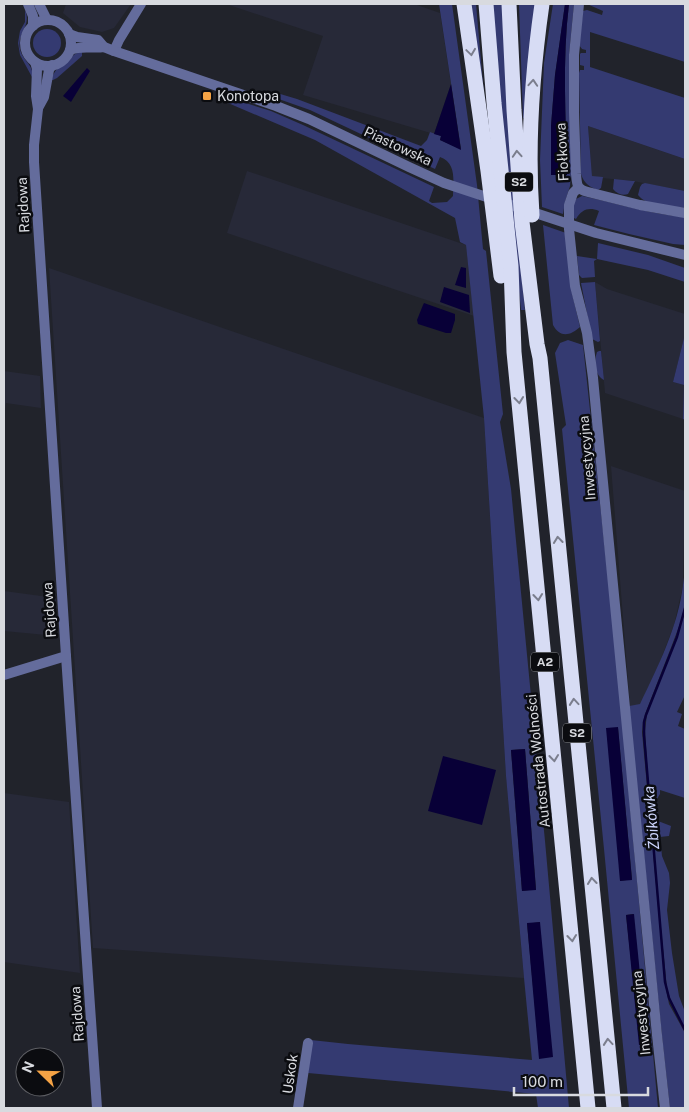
<svg xmlns="http://www.w3.org/2000/svg" width="689" height="1112" viewBox="0 0 689 1112" font-family="'Public Sans',sans-serif">
	<rect width="100%" height="100%" fill="#21232b"/>
	<g fill="#272938">
		<polygon points="66,4 131,4 114,28 102,32 80,27 63,13"/>
		<polygon points="226,4 414,4 440,13 451,84 434,134 303,95 323,36"/>
		<polygon points="588,126 685,159 685,191 633,181 592,177"/>
		<polygon points="247,171 466,245 474,316 227,233"/>
		<polygon points="49,268 484,418 506,776 524,978 93,948"/>
		<polygon points="595,282 607,289 685,314 685,334 673,382 684,385 683,419 605,393"/>
		<polygon points="4,371 40,376 41,408 6,403 4,420"/>
		<polygon points="611,466 685,491 683,585 674,625 659,664 640,705 630,706"/>
		<polygon points="4,591 56,598 57,636 4,631"/>
		<polygon points="4,793 69,802 80,973 4,962"/>
	</g>
	<g fill="#343a71" fill-rule="evenodd">
		<path d="M439,4H452L477,185L483,249L486,251L503,414L500,422L511,489L545,841L569,1108H538L536,1094L308,1073L311,1040L348,1044L532,1060L524,978L506,776L484,418L466,245L460,242L455,218L315,140L221,100H236L271,111L303,125L434,187L429,201L432,203L447,202L453,196C453,181 457,163 440,157L435,169L310,110L273,97L277,93L297,99L421,146L427,140L430,132L441,136L440,140L461,149ZM525,749L536,889L522,891L511,750ZM540,922V1059L527,924Z"/>
		<polygon points="470,4 476,4 484,95"/>
		<polygon points="493,4 504,4 512,175 525,310 521,310 499,95"/>
		<polygon points="519,4 537,4 526,118 523,118"/>
		<path d="M553,4H565L555,75L551,126V175L567,174C566,118 562,60 569,4H574L569,55L572,159L570,186L565,202L563,214L542,207L540,160L544,63Z"/>
		<path d="M587,4H685V62L590,32V67L685,98V159L588,126L592,176L603,177L601,188L598,190C589,187 584,183 581,174L579,73L580,70H584V66L580,65V54L581,53H586V50L582,49L579,45L583,11L587,10L602,15L603,11Z"/>
		<path d="M25,10C32,26 17,32 20,49C22,60 35,66 32,77L20,55L18,43L20,31L25,22Z"/>
		<circle cx="47" cy="43" r="14"/>
		<polygon points="82,51 82,56 57,78 53,80 50,80 56,70 75,54"/>
		<path d="M614,179L633,181H635L628,194C623,196 617,194 613,189Z"/>
		<path d="M645,183L685,191V208C672,206 647,207 638,195L640,187L642,184Z"/>
		<path d="M582,196C616,203 650,214 685,217V245L673,244L629,234L594,225L599,211C589,207 582,209 576,219L574,218L572,208L576,199Z"/>
		<path d="M543,225L566,233L572,293L580,327C570,336 560,338 553,325Z"/>
		<polygon points="598,243 648,255 685,268 685,282 648,270 597,259 594,261 595,277 582,278 579,275 577,256 597,259"/>
		<polygon points="595,282 600,341 598,342 592,339 581,283"/>
		<polygon points="685,334 685,420 683,419 684,385 673,382"/>
		<path d="M568,340L583,345L615,643L658,1108H629L604,849L562,429L566,425L555,353L560,343ZM618,728L632,879L620,881ZM633,914L647,1043L640,1044L626,915Z"/>
		<path d="M599,351H601L604,380C594,375 594,361 597,352Z"/>
		<path d="M685,531V604L681,621L672,645L645,714L643,722L642,732L665,984L669,1004L685,1033V1108H670L663,1046L629,706L640,704C658,666 678,627 683,585C686,567 685,549 685,531Z"/>
		<polygon points="685,613 685,695 677,712 682,714 678,726 685,729 685,798 660,790 660,794 657,799 658,821 671,826 669,836 660,837 662,856 669,873 670,883 667,910 672,953 679,996 685,1012 685,1028 672,1005 667,988 652,838 645,731 647,714"/>
	</g>
	<g fill="#080037">
		<path d="M565,4H569C562,60 566,118 567,175H551V126L555,75Z"/>
		<polygon points="87,68 90,71 71,102 63,96"/>
		<polygon points="451,84 461,150 440,140 441,136 434,134"/>
		<polygon points="461,267 466,268 466,288 455,285"/>
		<polygon points="444,287 469,295 470,313 440,302"/>
		<polygon points="424,303 455,314 455,320 451,333 446,333 418,324 417,320 423,305"/>
		<polygon points="618,727 632,880 620,881 606,728"/>
		<polygon points="525,749 536,890 522,891 511,750"/>
		<polygon points="443,756 496,770 482,825 428,811"/>
		<polygon points="634,914 647,1044 639,1045 626,915"/>
		<polygon points="540,922 553,1057 539,1059 527,923"/>
	</g>
	<g fill="none" stroke-linecap="round" stroke-linejoin="round">
		<polyline stroke="#080037" stroke-width="2.5" points="685,608 677,637 646,715 644,722 644,735 665,982 669,998 685,1030"/>
		<g stroke="#646c9c" stroke-width="10">
			<path d="M579,4L574,55V112L576,174C577,186 577,189 588,192L640,205L685,213"/>
			<polyline points="114,51 119,40 141,4"/>
			<polyline points="578,188 573,193 569,205 569,229 575,286 587,333 593,378 597,421 657,1035 665,1108"/>
			<polyline points="66,656 97,1108"/>
			<polyline points="298,1108 308,1043"/>
		</g>
		<g stroke="#646c9c" stroke-width="10">
			<polyline points="28,4 33,16 33,26"/>
			<polyline points="39,4 47,20"/>
			<circle cx="48" cy="43" r="23"/>
			<polyline points="69,34 77,37 98,40 104,47 114,51 276,106 309,119 409,167 444,183 596,233 685,255"/>
			<path d="M70,50C81,45 92,49 104,47"/>
			<polyline points="38,108 44,97 49,70 52,65"/>
			<polyline points="4,675 66,656 34,162 34,145 38,109 36,96 37,69 35,62"/>
		</g>
		<g stroke="#d7dcf4" stroke-width="15">
			<polyline points="464,4 488,171 501,276"/>
			<polyline points="486,4 494,103 511,266 514,352 588,1108"/>
			<polyline points="509,4 514,110 522,222 537,344 540,358 614,1108"/>
			<path d="M532,215C527,144 532,74 542,4"/>
		</g>
	</g>
	<defs><path id="oneway-chevron" d="M-2-3.5L2.5 0L-2 3.5" fill="none" stroke-width="1.6" stroke-linecap="round" stroke-linejoin="round" transform="scale(1.25)"/></defs>
	<g stroke="#7b7e8d">
		<use href="#oneway-chevron" transform="translate(471 52) rotate(82)"/>
		<use href="#oneway-chevron" transform="translate(533 83) rotate(-86)"/>
		<use href="#oneway-chevron" transform="translate(517 154) rotate(-94)"/>
		<use href="#oneway-chevron" transform="translate(519 400) rotate(84)"/>
		<use href="#oneway-chevron" transform="translate(558 540) rotate(-96)"/>
		<use href="#oneway-chevron" transform="translate(538 597) rotate(84)"/>
		<use href="#oneway-chevron" transform="translate(574 702) rotate(-95)"/>
		<use href="#oneway-chevron" transform="translate(554 758) rotate(84)"/>
		<use href="#oneway-chevron" transform="translate(592 881) rotate(-96)"/>
		<use href="#oneway-chevron" transform="translate(572 938) rotate(84)"/>
		<use href="#oneway-chevron" transform="translate(608 1042) rotate(-95)"/>
	</g>
	<rect fill="#f5a345" stroke="#0b0c10" stroke-width="2" x="202" y="91" width="10" height="10" rx="2.5"/>
	<g text-anchor="middle" dominant-baseline="central" stroke-width="5" stroke-linejoin="round" paint-order="stroke">
		<g fill="#0b0c10" stroke="#9a9ca1" stroke-width="1">
			<rect x="505" y="172.5" width="28" height="19" rx="4"/>
			<rect x="531" y="652.5" width="28" height="19" rx="4"/>
			<rect x="563" y="723.5" width="28" height="19" rx="4"/>
		</g>
		<g font-size="12" font-weight="bold" fill="#d8dadf">
			<text x="519" y="182">S2</text>
			<text x="545" y="662">A2</text>
			<text x="577" y="733">S2</text>
		</g>
		<g font-size="14" fill="#d8dadf" stroke="#0b0c10" text-anchor="start">
			<text x="217" y="96">Konotopa</text>
		</g>
		<g font-size="14" fill="#d8dadf" stroke="#0b0c10">
			<text transform="translate(398 146) rotate(25)">Piastowska</text>
			<text transform="translate(562 152) rotate(-93)">Fiołkowa</text>
			<text transform="translate(23 205) rotate(-93)">Rajdowa</text>
			<text transform="translate(587 458) rotate(-95)">Inwestycyjna</text>
			<text transform="translate(49 610) rotate(-94)">Rajdowa</text>
			<text transform="translate(538 761) rotate(-96)">Autostrada Wolności</text>
			<text transform="translate(641 1013) rotate(-96)">Inwestycyjna</text>
			<text transform="translate(77 1014) rotate(-94)">Rajdowa</text>
			<text transform="translate(290 1074) rotate(-82)">Uskok</text>
		</g>
		<g font-size="15" font-style="italic" fill="#ccd4fb" stroke="#0b0c10">
			<text transform="translate(651 818) rotate(-95)">Żbikówka</text>
		</g>
	</g>
	<rect width="689" height="1112" fill="none" stroke="#d8dadf" stroke-width="10"/>
	<g transform="translate(40 1072) rotate(293)"><circle r="24" fill="#0b0c10" stroke="#5d5e63"/>
	<path d="M0-4L9 19L0 12L-9 19Z" fill="#f5a345"/>
	<text y="-8" font-size="14" font-weight="bold" text-anchor="middle" fill="#d8dadf">N</text>
	</g>
	<path d="M514 1087v8h134v-8" fill="none" stroke="#d8dadf" stroke-width="2.5"/>
	<text x="522" y="1087" font-size="15" fill="#d8dadf" stroke="#0b0c10" stroke-width="4" paint-order="stroke">100 m</text>
</svg>
